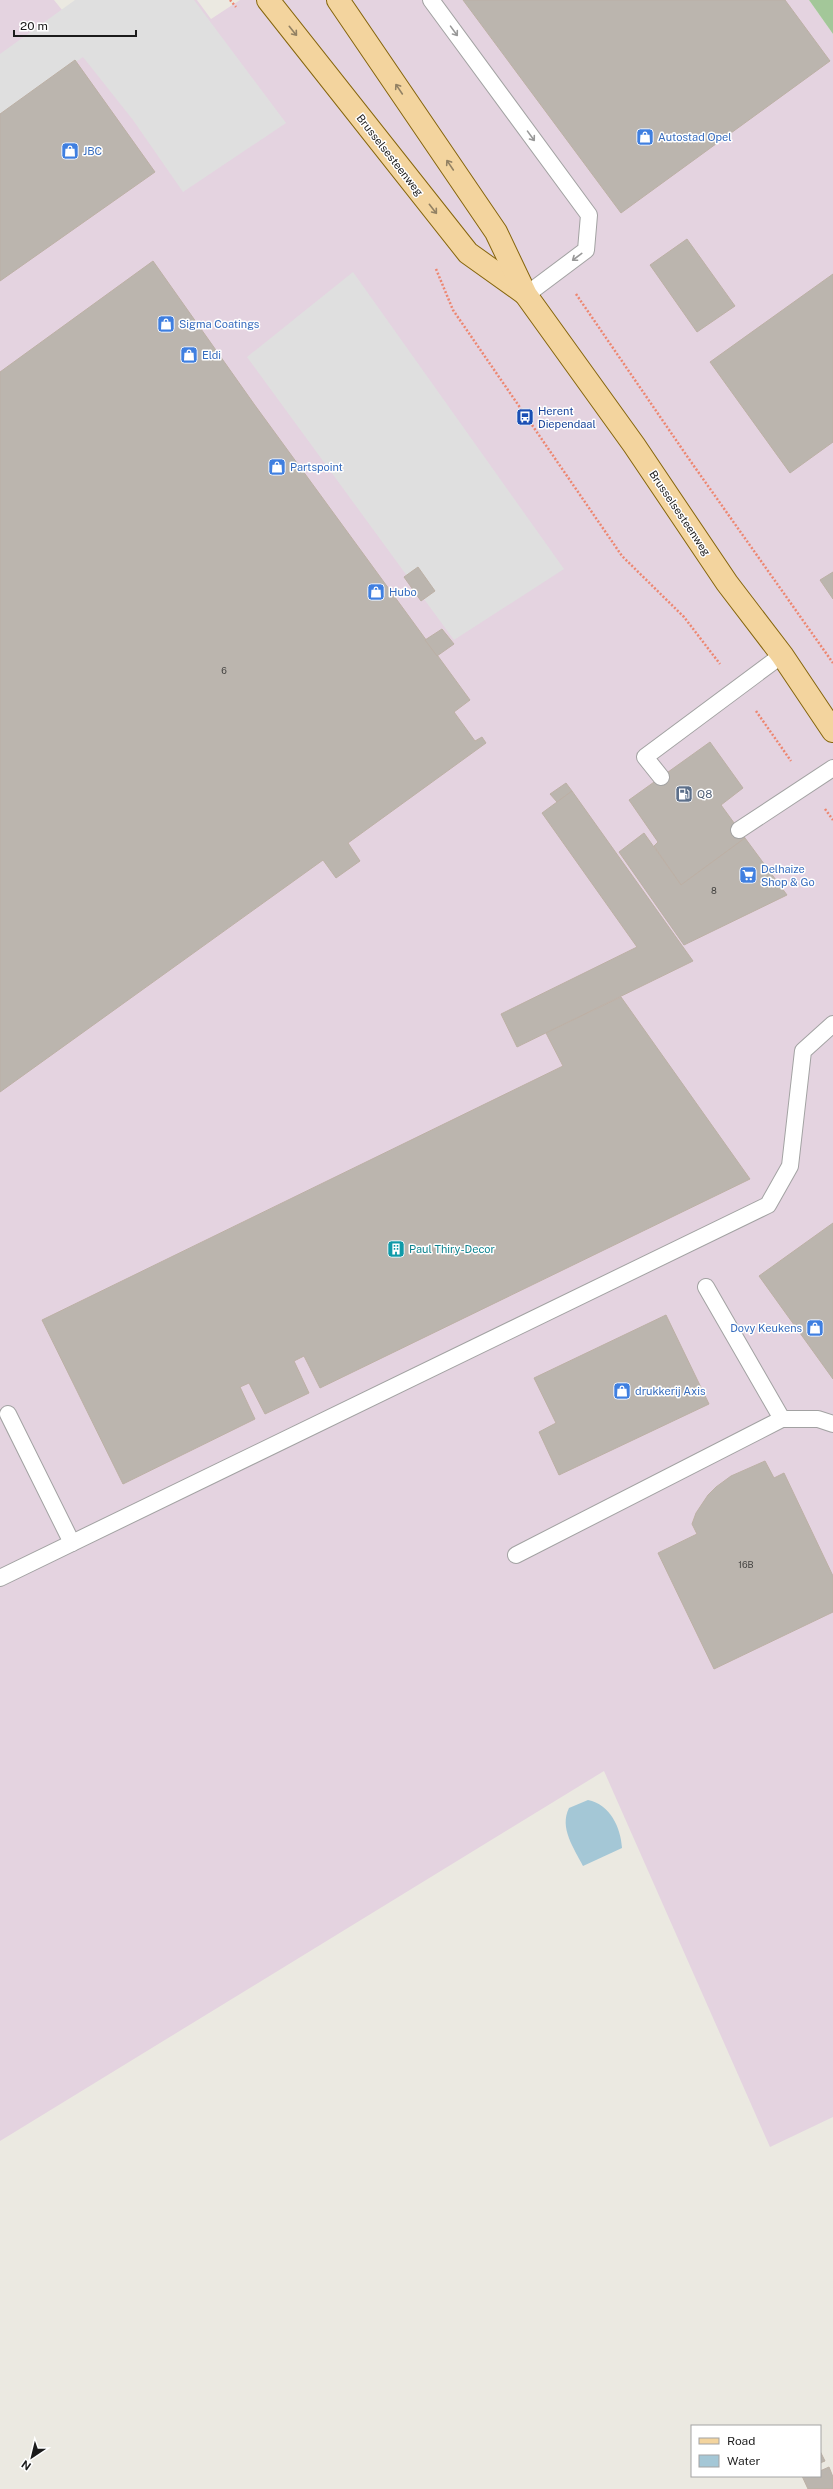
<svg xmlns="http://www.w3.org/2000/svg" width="833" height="2489" viewBox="0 0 833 2489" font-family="'Public Sans',sans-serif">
	<rect width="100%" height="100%" fill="#ebe9e1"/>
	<polygon fill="#e4d3e0" points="0,0 54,0 75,26 113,0 197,0 211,19 240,0 809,0 833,34 833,2117 770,2147 604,1771 0,2141"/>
	<polygon fill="#a3c799" points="809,0 833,0 833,34"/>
	<g fill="#dfdfdf">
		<polygon points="75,0 194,0 286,123 183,192 133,120 83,57 0,115 0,54"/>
		<polygon points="353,272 564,569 454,640 247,357"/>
	</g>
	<path fill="#a4c7d6" d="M588,1800C610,1804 621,1828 622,1848L583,1866C574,1848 559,1828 569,1808Z"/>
	<g fill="#bbb5ae" stroke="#bcb0a5">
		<polygon points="463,0 785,0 830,61 621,213"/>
		<polygon points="75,60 155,172 0,281 0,114"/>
		<polygon points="687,239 735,306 697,332 650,265"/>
		<polygon points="153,261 254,404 470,700 454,712 475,741 482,737 486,743 348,843 360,861 336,878 323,860 0,1092 0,372"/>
		<polygon points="833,274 833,442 790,473 710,362"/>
		<polygon points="418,567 435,591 421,601 404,577"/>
		<polygon points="833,572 833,599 820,580"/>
		<polygon points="442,629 454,644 437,656 425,640"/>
		<polygon points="710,742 743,788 721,805 745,838 681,885 654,846 658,842 629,800"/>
		<polygon points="566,783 572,791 557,802 550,794"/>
		<polygon points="572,791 693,961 517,1047 501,1014 637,947 542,813"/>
		<polygon points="644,833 681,885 745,838 787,895 684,945 619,852"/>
		<polygon points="621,997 750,1179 320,1388 304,1356 294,1361 309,1393 265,1414 249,1383 240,1387 255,1419 123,1484 42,1320 563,1066 546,1033"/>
		<polygon points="833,1223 833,1379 759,1276"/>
		<polygon points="666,1315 709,1404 559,1475 539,1432 556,1423 534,1378"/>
		<polygon points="765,1461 774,1478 784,1473 833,1576 833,1612 714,1669 658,1553 697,1534 692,1524 696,1513 708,1495 716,1487 731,1476"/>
		<polygon points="820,2451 825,2461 820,2463"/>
		<polygon points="829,2467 833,2477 833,2489 808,2489 802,2476 820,2476 820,2471"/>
	</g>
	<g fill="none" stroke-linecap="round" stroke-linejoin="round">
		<defs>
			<g id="lane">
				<polyline points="431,0 589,215 586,250 526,295"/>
				<polyline points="661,777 645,757 782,655"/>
				<polyline points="739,830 833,768"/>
				<polyline points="706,1287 782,1419"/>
				<polyline points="8,1414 72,1543"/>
				<polyline points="516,1555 782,1419 818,1419 833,1424"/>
				<polyline points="0,1578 768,1205 790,1166 803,1051 833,1024"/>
			</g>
			<g id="primary">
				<polyline points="268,0 468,253 524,293"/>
				<polyline points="338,0 496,232 526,295 634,445 727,583 782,655 833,731"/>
			</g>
		</defs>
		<use href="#lane" stroke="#a2a2a2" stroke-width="18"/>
		<use href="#primary" stroke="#85650c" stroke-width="24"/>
		<g stroke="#ed8670" stroke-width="2.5" stroke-dasharray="2 2" stroke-linecap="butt">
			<polyline points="230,0 236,7"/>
			<polyline points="436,269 453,310 622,556 684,617 720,664"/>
			<polyline points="576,294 689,459 833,663"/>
			<polyline points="756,711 791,761"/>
			<polyline points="825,809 833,820"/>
		</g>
		<use href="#lane" stroke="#fff" stroke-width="16"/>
		<use href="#primary" stroke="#f3d49e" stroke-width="22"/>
	</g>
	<defs><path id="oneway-shaft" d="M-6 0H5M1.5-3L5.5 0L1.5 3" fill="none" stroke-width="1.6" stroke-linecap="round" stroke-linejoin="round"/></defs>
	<g stroke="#928163">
		<use href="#oneway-shaft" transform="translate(293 31) rotate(51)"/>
		<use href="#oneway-shaft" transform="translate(399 89) rotate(-124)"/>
		<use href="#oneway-shaft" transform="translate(450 165) rotate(-124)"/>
		<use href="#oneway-shaft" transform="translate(433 209) rotate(52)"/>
	</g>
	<g stroke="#989898">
		<use href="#oneway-shaft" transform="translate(454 31) rotate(54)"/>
		<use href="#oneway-shaft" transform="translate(531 136) rotate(54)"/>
		<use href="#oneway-shaft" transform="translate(577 257) rotate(143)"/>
	</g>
	<defs>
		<symbol id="shop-square" viewBox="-11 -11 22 22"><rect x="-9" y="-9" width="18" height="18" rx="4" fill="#3f7fe0" stroke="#fff"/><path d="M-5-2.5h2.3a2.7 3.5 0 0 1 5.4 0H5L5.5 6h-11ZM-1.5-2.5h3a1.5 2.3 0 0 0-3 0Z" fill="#fff"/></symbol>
		<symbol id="bus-square" viewBox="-11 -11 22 22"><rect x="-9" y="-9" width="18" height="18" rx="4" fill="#1a4fb4" stroke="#fff"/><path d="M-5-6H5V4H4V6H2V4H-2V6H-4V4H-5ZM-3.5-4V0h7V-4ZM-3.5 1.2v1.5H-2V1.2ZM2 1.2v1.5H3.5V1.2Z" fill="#fff"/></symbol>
		<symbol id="fuel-square" viewBox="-11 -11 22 22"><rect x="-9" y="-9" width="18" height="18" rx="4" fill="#5c6f8a" stroke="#fff"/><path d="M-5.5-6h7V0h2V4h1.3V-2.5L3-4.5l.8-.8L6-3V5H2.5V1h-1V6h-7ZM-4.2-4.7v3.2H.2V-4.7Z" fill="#fff"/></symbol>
		<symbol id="supermarket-square" viewBox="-11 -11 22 22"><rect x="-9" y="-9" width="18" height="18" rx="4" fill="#3f7fe0" stroke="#fff"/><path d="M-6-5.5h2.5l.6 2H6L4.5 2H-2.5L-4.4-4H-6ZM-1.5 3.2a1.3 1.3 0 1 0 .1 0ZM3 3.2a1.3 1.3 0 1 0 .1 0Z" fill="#fff"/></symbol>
		<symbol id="building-square" viewBox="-11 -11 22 22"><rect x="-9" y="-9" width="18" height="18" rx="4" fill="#0f9aa8" stroke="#fff"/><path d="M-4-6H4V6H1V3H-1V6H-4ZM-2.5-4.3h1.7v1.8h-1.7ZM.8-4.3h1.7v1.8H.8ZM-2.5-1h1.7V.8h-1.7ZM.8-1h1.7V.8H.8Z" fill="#fff"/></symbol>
	</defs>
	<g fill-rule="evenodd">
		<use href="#shop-square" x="635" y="127" width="20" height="20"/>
		<use href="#shop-square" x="60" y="141" width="20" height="20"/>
		<use href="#shop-square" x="156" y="314" width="20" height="20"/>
		<use href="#shop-square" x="179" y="345" width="20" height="20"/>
		<use href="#bus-square" x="515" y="407" width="20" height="20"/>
		<use href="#shop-square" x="267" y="457" width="20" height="20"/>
		<use href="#shop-square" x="366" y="582" width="20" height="20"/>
		<use href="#fuel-square" x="674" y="784" width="20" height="20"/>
		<use href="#supermarket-square" x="738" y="865" width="20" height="20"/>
		<use href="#building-square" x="386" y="1239" width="20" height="20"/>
		<use href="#shop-square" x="805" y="1318" width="20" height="20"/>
		<use href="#shop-square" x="612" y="1381" width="20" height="20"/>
	</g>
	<g text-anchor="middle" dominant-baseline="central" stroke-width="3" stroke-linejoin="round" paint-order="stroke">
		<g font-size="9" fill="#434240">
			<text x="224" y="670">6</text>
			<text x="714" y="890">8</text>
			<text x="746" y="1564">16B</text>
		</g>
		<g font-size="11" fill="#366cbe" stroke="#fff" text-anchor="start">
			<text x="658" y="137">Autostad Opel</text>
			<text x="83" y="151">JBC</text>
			<text x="179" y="324">Sigma Coatings</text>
			<text x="202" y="355">Eldi</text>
			<text x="290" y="467">Partspoint</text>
			<text x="389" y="592">Hubo</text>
			<text x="761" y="869">Delhaize<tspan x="761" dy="13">Shop &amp; Go</tspan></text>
			<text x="802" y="1328" text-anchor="end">Dovy Keukens</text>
			<text x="635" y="1391">drukkerij Axis</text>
		</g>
		<g font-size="11" fill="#1b1b1b" stroke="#fff">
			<text transform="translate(390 155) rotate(52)">Brusselsesteenweg</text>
			<text transform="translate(680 513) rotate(56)">Brusselsesteenweg</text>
		</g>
		<g font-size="11" fill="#164399" stroke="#fff" text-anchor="start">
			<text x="538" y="411">Herent<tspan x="538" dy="13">Diependaal</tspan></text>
		</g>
		<g font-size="11" fill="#4e5e75" stroke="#fff" text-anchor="start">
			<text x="697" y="794">Q8</text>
		</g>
		<g font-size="11" fill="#0d838f" stroke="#fff" text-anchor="start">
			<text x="409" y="1249">Paul Thiry-Decor</text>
		</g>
	</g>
	<rect x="691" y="2425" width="130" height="52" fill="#ffffff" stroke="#a4a4a4"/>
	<rect x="699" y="2438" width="20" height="6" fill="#f3d49e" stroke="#a4a4a4"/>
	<text x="727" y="2445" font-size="12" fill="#1b1b1b">Road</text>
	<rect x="699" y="2455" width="20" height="12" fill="#a4c7d6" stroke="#a4a4a4"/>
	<text x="727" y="2465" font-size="12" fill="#1b1b1b">Water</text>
	<g transform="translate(32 2457) rotate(215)" stroke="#ffffff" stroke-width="3" paint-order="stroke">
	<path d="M0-3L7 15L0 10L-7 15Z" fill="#1b1b1b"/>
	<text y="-6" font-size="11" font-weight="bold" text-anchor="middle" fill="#1b1b1b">N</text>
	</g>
	<path d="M14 30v6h122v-6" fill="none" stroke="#1b1b1b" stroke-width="2"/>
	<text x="20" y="30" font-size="12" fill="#1b1b1b" stroke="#ffffff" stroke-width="3" paint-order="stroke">20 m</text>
</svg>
